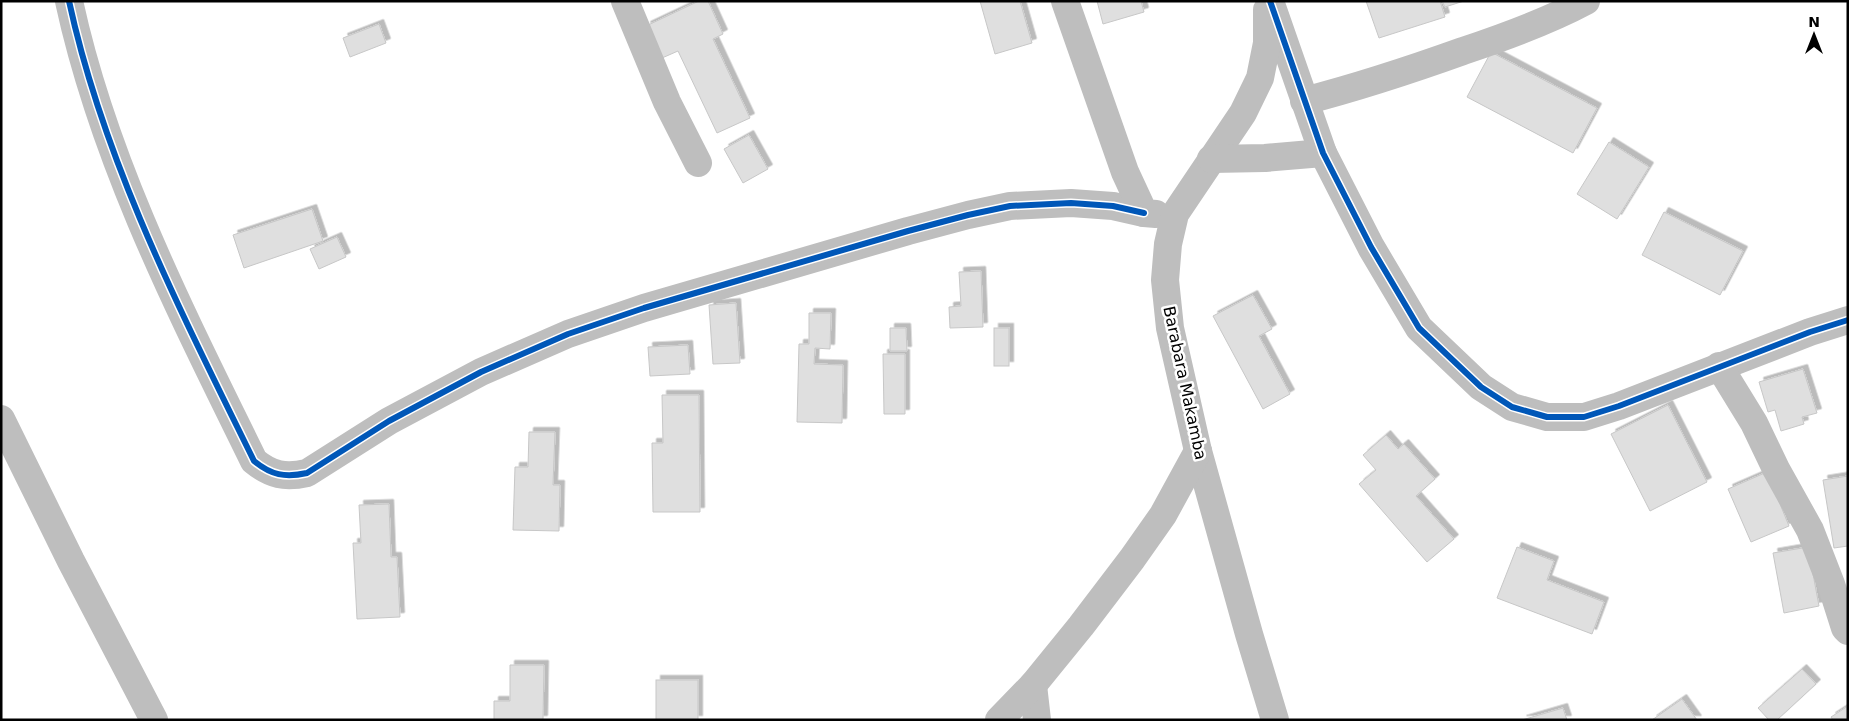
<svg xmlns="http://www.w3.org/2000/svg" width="1849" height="721" viewBox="0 0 1849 721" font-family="'DejaVu Sans',sans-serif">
	<defs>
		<filter id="shadow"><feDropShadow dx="4.5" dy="-4.5" stdDeviation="0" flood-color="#0004"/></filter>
	</defs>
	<rect width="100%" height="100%" fill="#fff"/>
	<g fill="#dfdfdf" stroke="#c7c7c7" filter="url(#shadow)">
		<polygon points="699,1 708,1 723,34 713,39 750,118 717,133 678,51 662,58 646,26"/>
		<polygon points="980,1 1020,1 1032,43 995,54"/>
		<polygon points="1097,1 1141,1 1144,12 1103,24"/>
		<polygon points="1366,1 1440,1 1445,17 1379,38"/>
		<polygon points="1442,1 1464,1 1445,7"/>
		<polygon points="379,24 386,43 350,57 343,38"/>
		<polygon points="1491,52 1597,108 1573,153 1467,97"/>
		<polygon points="749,135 768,169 743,183 724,149"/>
		<polygon points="1609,142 1649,167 1617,219 1577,194"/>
		<polygon points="312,209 323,241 244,268 233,235"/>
		<polygon points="1664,212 1743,251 1720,295 1642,255"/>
		<polygon points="337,237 346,257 319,269 310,249"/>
		<polygon points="981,271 983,327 950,328 949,307 961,306 959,272"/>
		<polygon points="1253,295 1272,329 1259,336 1290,394 1263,409 1213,316"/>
		<polygon points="736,303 740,363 713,364 709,305"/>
		<polygon points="809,313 831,313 830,349 815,348 814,364 843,365 842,423 797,422 799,344 809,344"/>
		<polygon points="890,328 906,328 907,351 890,351"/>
		<rect x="994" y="328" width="15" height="38"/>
		<polygon points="688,345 690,374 650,376 648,347"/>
		<polygon points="883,354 905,354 905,414 884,414"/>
		<polygon points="1803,369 1817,413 1802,417 1804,424 1781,431 1775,410 1768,412 1759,382"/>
		<polygon points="662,395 699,395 700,512 653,512 652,443 663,443"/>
		<polygon points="1668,405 1707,482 1650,511 1611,434"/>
		<polygon points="529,432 555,432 553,485 560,485 559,531 513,530 515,467 528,467"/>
		<polygon points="1386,435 1398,449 1404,444 1435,479 1416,496 1454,539 1427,562 1359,484 1376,470 1363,455"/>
		<polygon points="1767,472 1789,526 1751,542 1728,489"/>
		<polygon points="1848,476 1848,546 1834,548 1823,480"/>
		<polygon points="389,504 391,557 397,557 400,617 357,619 353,543 361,543 359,505"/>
		<polygon points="1517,547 1554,561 1547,580 1604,602 1592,634 1497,598"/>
		<polygon points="1808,547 1819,606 1784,613 1773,553"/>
		<polygon points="510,665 544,665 543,720 494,720 494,701 510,701"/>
		<polygon points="1802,669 1816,684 1777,720 1769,720 1758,708"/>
		<rect x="656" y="680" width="42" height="40"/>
		<polygon points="1682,699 1697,720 1652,720"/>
		<polygon points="1848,706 1848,720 1833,720 1831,717"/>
		<polygon points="1563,708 1567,720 1522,720"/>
	</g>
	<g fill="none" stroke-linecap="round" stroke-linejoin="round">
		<g stroke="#bebebe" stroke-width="28">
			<path d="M69,1C104,163 182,314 254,461C271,475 285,478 307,473L389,421L481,372L568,334L644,308L908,231L968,215L1010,206L1071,203L1113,206L1144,213"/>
			<polyline points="625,1 667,102 698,163"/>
			<polyline points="1065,1 1125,172 1144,213 1156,214"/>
			<polyline points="1270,1 1323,153 1371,247 1419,328 1481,387 1512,407 1547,417 1584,417 1619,406 1810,332 1848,320"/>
			<polyline points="1267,10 1267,43 1260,78 1243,113 1175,214 1168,244 1165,280 1170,328 1198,451 1249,634 1275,720"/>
			<path d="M1304,101C1358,87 1410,70 1463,51C1505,37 1547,22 1586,1"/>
			<polyline points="1211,159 1265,158 1323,153"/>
			<polyline points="1719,366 1754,423 1776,469 1810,530 1831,584 1845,628 1848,631"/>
			<polyline points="1,419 71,561 154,720"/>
			<polyline points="1033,685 1037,720"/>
			<polyline points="999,720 1033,685 1081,626 1132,559 1163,515 1198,451"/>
		</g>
		<defs>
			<g id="cycleway">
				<path d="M69,1C104,163 182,314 254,461C271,475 285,478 307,473L389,421L481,372L568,334L644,308L908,231L968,215L1010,206L1071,203L1113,206L1144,213"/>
				<polyline points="1270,1 1323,153 1371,247 1419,328 1481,387 1512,407 1547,417 1584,417 1619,406 1810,332 1848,320"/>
			</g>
		</defs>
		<use href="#cycleway" stroke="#fff" stroke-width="9"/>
		<use href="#cycleway" stroke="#0057b8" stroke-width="6"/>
	</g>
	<g text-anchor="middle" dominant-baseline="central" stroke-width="5" stroke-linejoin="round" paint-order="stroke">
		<g font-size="16" fill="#000" stroke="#fff">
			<text transform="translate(1185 383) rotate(78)">Barabara Makamba</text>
		</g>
	</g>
	<rect width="1849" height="721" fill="none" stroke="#000000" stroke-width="5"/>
	<g transform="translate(1814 35)" stroke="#ffffff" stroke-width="4" paint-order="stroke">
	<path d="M0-4L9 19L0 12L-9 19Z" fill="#000000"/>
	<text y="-8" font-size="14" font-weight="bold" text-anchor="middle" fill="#000000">N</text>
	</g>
</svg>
